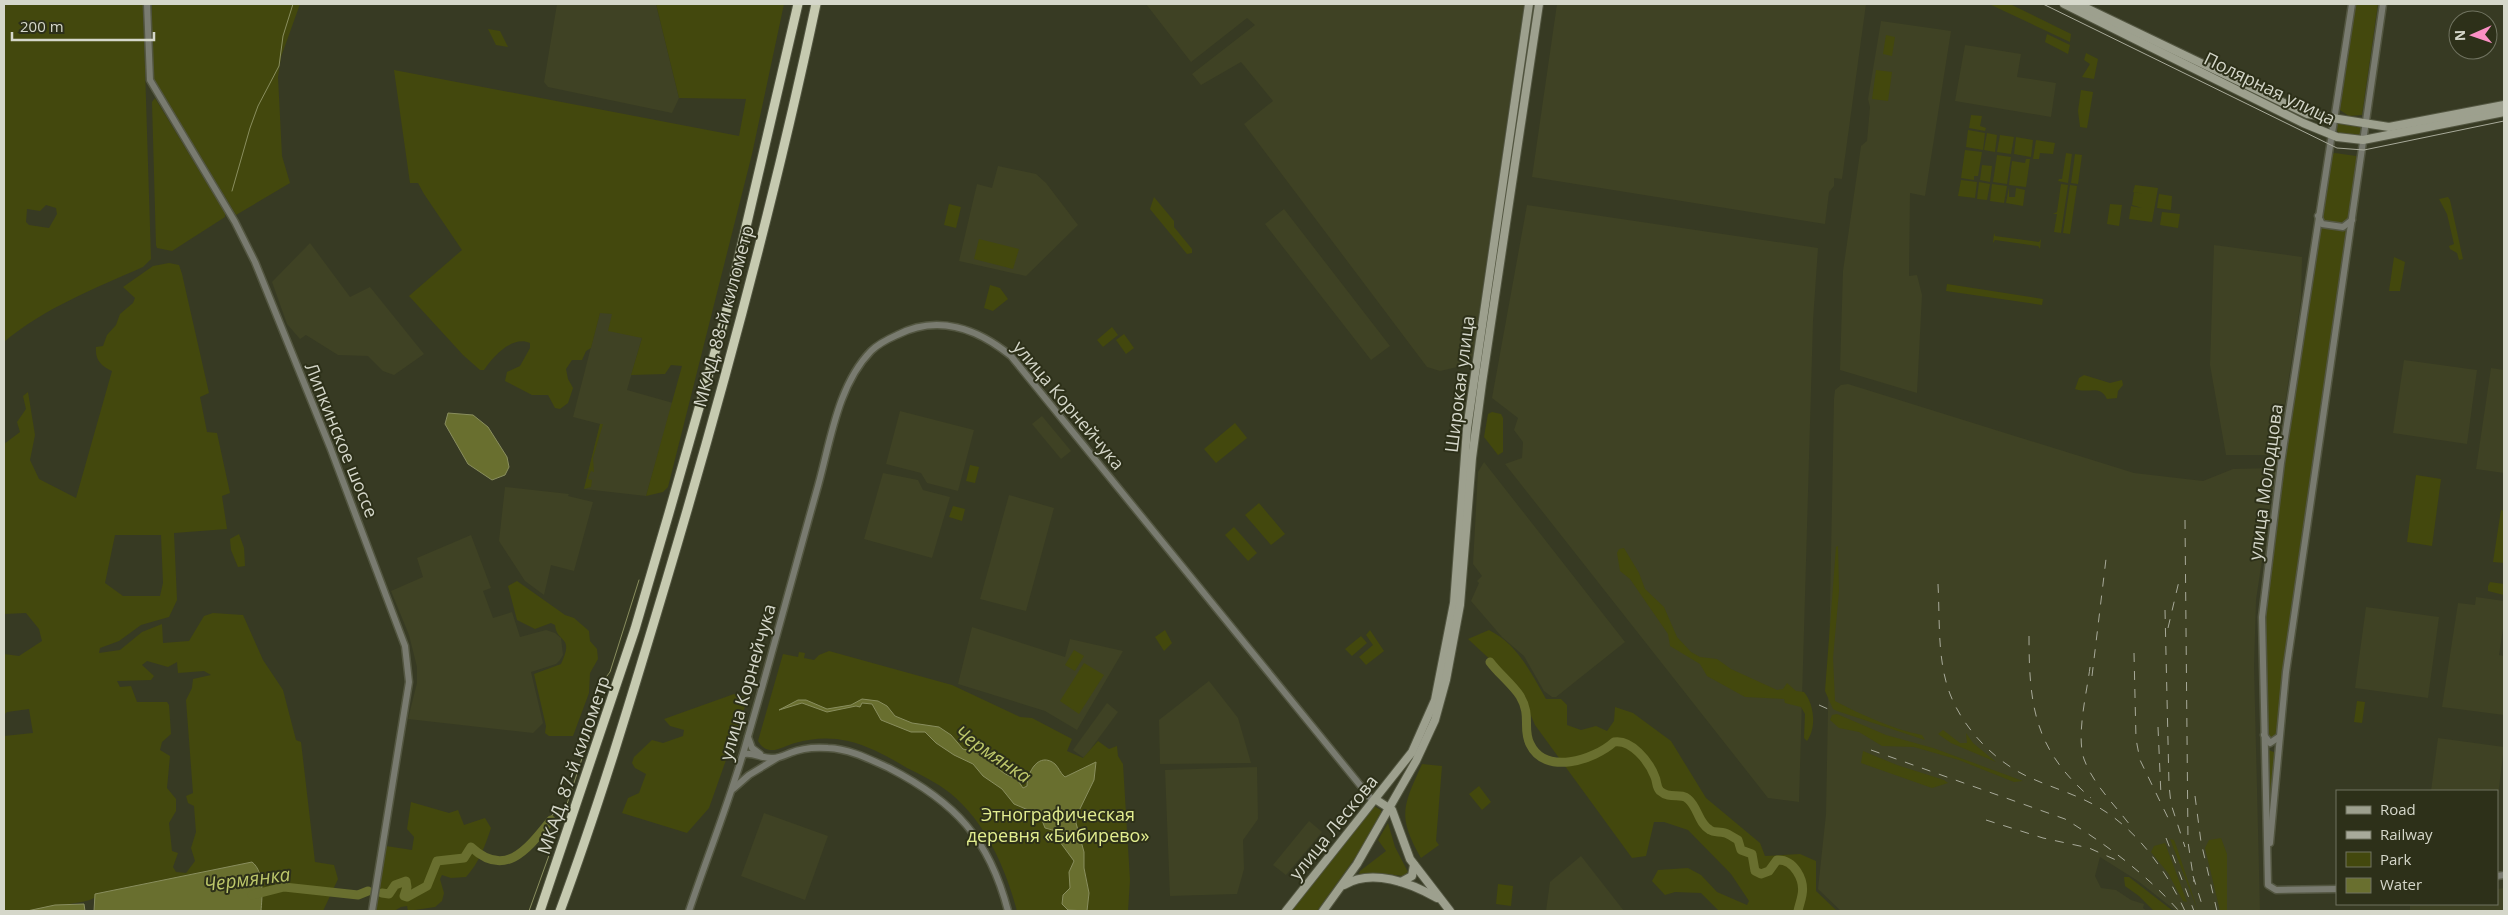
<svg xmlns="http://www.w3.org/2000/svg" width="2508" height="915" viewBox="0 0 2508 915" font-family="'Open Sans',sans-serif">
	<rect width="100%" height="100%" fill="#373a23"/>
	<g fill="#3f4224">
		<polygon points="557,4 656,4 679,98 672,113 548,87 544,82"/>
		<polygon points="1146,4 1524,4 1473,355 1466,365 1440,371 1427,367 1244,124 1273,101 1241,62 1201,85 1192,74 1255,25 1247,18 1191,62"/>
		<polygon points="1557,4 1866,4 1842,179 1834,178 1834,186 1829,192 1825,224 1532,177"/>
		<polygon points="1881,21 1951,31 1925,196 1910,193 1909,276 1917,275 1922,295 1917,393 1840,370 1843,271 1861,146 1867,141 1870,107 1868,99"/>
		<polygon points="1965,45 2021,54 2017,77 2056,83 2051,117 1955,101"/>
		<polygon points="998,166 1036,174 1046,183 1078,225 1026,276 959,261 977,184 992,188"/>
		<polygon points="1527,205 1818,248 1813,321 1799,802 1768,798 1505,464 1522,458 1523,442 1514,430 1518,418 1492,398"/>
		<polygon points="1284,209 1390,346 1371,360 1265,224"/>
		<polygon points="310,243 350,297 370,287 424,354 394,375 383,371 368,356 338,355 306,335 300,339 287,324 272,282"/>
		<polygon points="2214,245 2302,257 2301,300 2277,455 2226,455 2210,365"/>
		<polygon points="600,312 612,314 642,338 627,390 673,403 646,496 584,489 600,424 573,417"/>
		<polygon points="2404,360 2477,370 2467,444 2393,433"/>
		<polygon points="2491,368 2504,370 2504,473 2476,469"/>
		<polygon points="1848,384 2134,473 2203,481 2233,469 2276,468 2275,494 2272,494 2256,600 2254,666 2260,911 2176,911 2138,881 2100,857 2095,876 2101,888 2116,890 2131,900 2144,904 2143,908 2147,911 1841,911 1818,889 1826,814 1834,399 1835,390 1841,385"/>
		<polygon points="900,411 974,430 958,491 927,483 921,473 886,464"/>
		<polygon points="1042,416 1071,451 1061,459 1032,424"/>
		<polygon points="1484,462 1625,642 1556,697 1552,697 1544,691 1524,656 1502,637 1471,601 1479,583 1477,581 1482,576 1473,564 1478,472"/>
		<polygon points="883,473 918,480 923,490 950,497 932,558 864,539"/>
		<polygon points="505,487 569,494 568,496 593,502 574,571 551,565 544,595 525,581 499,541"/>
		<polygon points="1009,495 1054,508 1026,611 980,599"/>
		<polygon points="471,535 491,588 483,591 493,618 512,612 520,637 546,630 555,633 561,638 563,655 560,660 556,664 531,672 543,723 533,733 408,719 417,683 417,667 409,635 391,591 423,577 417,558"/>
		<polygon points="2476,597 2504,601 2504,622 2499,655 2504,656 2504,715 2442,707 2458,603 2475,605"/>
		<polygon points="2366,607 2439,617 2428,698 2355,688"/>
		<polygon points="972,627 1065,657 1070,639 1123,651 1077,730 1045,711 958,684"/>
		<polygon points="1209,681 1238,718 1251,763 1160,764 1159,720"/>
		<polygon points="1107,703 1118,712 1084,758 1073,750"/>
		<polygon points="2438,738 2504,747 2497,804 2497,791 2431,791"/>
		<polygon points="1257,767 1258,819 1243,840 1244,869 1237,894 1170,896 1165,770"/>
		<polygon points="764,813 828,836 805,900 741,876"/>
		<polygon points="1309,821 1322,832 1286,875 1273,865"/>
		<polygon points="1581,856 1624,911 1546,911 1550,882"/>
		<polygon points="2504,888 2504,911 2410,911 2410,904 2497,904 2497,889"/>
	</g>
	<g fill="#43480d" fill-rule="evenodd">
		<path d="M4,4H143L151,259L143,267C96,288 44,308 4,342ZM46,205L56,208L57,214L49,228L29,225L26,222L27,209L40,211Z"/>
		<polygon points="152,4 300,4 281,57 278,77 282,156 290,183 236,215 152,76"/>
		<path d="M656,4H784L752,154L668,487L663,492L646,496L682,366L671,365L665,374L631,375L642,338L608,331L612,314L600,313L591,348L586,351L582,360H572L566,369L568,379L573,388L568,403L560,409L555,408L548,395H532L505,381L507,372L520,366L530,348V343C512,335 493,357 484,370H480L463,355L409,296L462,250L424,194L418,183H410L394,70L739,136L746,99L679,98Z"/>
		<polygon points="1989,4 2010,4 2071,34 2070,42"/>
		<polygon points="2356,4 2378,4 2362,115 2349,116 2340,110"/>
		<polygon points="488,29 500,31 508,47 496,45"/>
		<polygon points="2047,34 2070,45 2068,54 2045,42"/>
		<polygon points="1886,35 1895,37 1892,56 1883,54"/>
		<polygon points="2086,53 2098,59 2094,79 2082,77 2090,64 2084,60"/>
		<polygon points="1876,70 1892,72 1888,101 1872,99"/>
		<polygon points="2081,90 2093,92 2087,128 2080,127 2078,111"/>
		<polygon points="155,98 225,213 225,217 172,251 157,248 156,245 152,102"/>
		<polygon points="1971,115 1982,116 1980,126 1986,128 1985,131 1969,128"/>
		<polygon points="2340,122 2361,126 2361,135 2338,133 2336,126"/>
		<polygon points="1968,130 1985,133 1983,150 1966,147"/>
		<polygon points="1987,133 1997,135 1995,152 1984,150"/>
		<polygon points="2000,135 2014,137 2011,154 1997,152"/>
		<polygon points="2016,137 2033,140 2031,157 2014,154"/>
		<polygon points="2036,140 2055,143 2053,154 2040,153 2039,159 2033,159"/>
		<polygon points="1965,150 1982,152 1978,176 1974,176 1974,180 1961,178"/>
		<polygon points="2066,153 2072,154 2068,183 2058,181 2059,179 2062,179"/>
		<polygon points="2335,153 2356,156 2358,160 2278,736 2271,740 2268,736 2265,617 2284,464 2329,169 2331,154"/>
		<polygon points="2075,154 2082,155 2078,184 2071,183"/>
		<polygon points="1997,155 2011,157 2007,184 1993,182"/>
		<polygon points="2026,159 2030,159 2026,187 2009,185 2012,161 2025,163"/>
		<polygon points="1982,165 1992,166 1990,182 1980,180"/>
		<polygon points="1961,180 1977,182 1975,198 1958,196"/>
		<polygon points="1979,182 1990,184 1987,200 1977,199"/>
		<polygon points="1992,184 2007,186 2004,203 1990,201"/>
		<polygon points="2061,184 2068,185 2061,233 2054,232 2057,214 2053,214 2057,212"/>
		<polygon points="2070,185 2077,186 2070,234 2063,233"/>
		<polygon points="2135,185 2158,188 2152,222 2129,219 2131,206 2142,208 2132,205 2134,192 2144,194 2133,192"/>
		<polygon points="2009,187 2009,197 2015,197 2016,188 2025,190 2023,206 2006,203"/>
		<polygon points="2159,194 2172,196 2171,210 2157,208"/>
		<polygon points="1154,197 1174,221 1174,227 1192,249 1192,253 1187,254 1150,209"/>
		<polygon points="2448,197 2450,200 2463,259 2459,260 2457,253 2450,249 2449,246 2454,244 2447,214 2439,199"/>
		<polygon points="949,204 961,207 956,228 944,225"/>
		<polygon points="2110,204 2122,205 2119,226 2107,224"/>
		<polygon points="2162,212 2180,214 2178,228 2160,225"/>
		<polygon points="1994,233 1995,236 2039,242 2041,239 2040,249 2038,246 1995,240 1993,243"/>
		<polygon points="979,239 1019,249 1013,269 974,259"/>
		<polygon points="2394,257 2405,262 2400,291 2389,291"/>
		<path d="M169,263L179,265L182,274L209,393L200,397L207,432L217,433L230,493L222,496L227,529L174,533L177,600L169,617L141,625L119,641L100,648L99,653L120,650L142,632L162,624L163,643L189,641L204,616L213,613L243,615L263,660L283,690L296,740L301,742L315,862L334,865L338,879L323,911H259L257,871L94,898C81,905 60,902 50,911H4V736L33,733L29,709L7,712L4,715V654L19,656L42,641L39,629L26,613L4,614V444L20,432L17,422L26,409L23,396L28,392L35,435L30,460L39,479L76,498L112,371C101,366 95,360 96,347L103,346L107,335L116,325L120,314L133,303L135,298L123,287L153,266ZM115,535H161L163,583L160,596H123L105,583ZM147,661L168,667L177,662L178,673L204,671L211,675L193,679L192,688L186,700L193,793L186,796L188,803L194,806L196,832L191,848L195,861L186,873L176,872L173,867L178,853L172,851L169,823L176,811V799L167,788L170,756L160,750L162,742L171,734L169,705L167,702H137L131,686L120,687L117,681L151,680L154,676L142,665Z"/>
		<polygon points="1947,284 2043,299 2042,305 1946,291"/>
		<polygon points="990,285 1000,288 1008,299 993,311 984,308"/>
		<polygon points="1112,327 1118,335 1103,347 1097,340"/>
		<polygon points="1124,334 1134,348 1126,354 1116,340"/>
		<path d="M2084,375L2110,383L2122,380L2123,385L2118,391L2117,398L2107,399C2100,384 2088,394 2075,389L2079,378Z"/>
		<polygon points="1492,412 1501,414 1503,418 1503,452 1498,455 1484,437 1488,414"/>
		<polygon points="1235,423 1247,438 1216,463 1204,449"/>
		<polygon points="600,424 603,424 593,458 594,472 591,471 588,479 592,480 591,487 584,489"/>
		<polygon points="970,465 979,467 975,483 966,481"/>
		<polygon points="2416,475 2441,479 2432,546 2407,542"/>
		<polygon points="1259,503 1285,534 1271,545 1245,515"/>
		<polygon points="953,506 965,509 962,521 949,517"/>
		<polygon points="2501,510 2504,511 2504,563 2493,562"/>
		<polygon points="1234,527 1257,553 1248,561 1225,535"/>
		<polygon points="239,534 244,548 245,566 238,567 231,550 230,539"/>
		<path d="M1838,546L1839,591L1833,658L1835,701C1862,715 1892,729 1922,735L1925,740L1837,711L1833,709L1825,691L1836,547Z"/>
		<path d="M1624,548L1639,573L1645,589L1664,607L1677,637L1691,652L1700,657L1717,659L1731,669L1777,690L1783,689L1787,683L1796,691L1804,692C1814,704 1817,727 1807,741L1804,738L1805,714L1801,707L1785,703L1784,699L1745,697L1707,676L1700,664L1670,646L1668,634L1630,579L1620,571L1617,553L1619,549Z"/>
		<path d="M517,581L565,615L574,618L589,631L590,641L597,649L598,659L590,673L589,693L573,736H549L545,733L546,726L534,674L561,664C575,635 557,644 555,625L551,623L535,629L517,620L508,586Z"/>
		<polygon points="2490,582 2504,584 2504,595 2488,591 2488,586"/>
		<polygon points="1165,630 1172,643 1164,651 1155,637"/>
		<polygon points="1370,630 1384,651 1366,665 1359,657 1373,645 1366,635"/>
		<path d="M1489,630C1518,645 1530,671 1546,699H1561L1567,705V725L1581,730L1596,726L1607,731L1614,721L1615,707L1633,713L1671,741L1706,798L1760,843L1765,856L1800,854L1816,861V891L1837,911H1719L1701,893L1675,892L1665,895L1652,881L1658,870L1688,868L1701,875L1717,892L1747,905L1749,901L1731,874L1688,830L1664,822H1654L1646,856L1632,858L1535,725L1521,693L1495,664L1468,639Z"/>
		<polygon points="1361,636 1367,643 1352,656 1345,649"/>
		<polygon points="1074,650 1084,656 1075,671 1065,665"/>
		<path d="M829,651L952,685L1020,717L1032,718L1072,739L1067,751L1083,758L1098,741L1109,749L1117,746L1118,756L1123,764L1130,880L1128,911H1017C1006,869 985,821 950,793C937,783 922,775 907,768C889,757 869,746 848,741C830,737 813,738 795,743C787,745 778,751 770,750C764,749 761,746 758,741L783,654L798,657L799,652L805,653L804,658L814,660L819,655Z"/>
		<polygon points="1084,663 1104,675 1079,714 1060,701"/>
		<polygon points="734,694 748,698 709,808 687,833 622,813 628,798 639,793 646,774 635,768 632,763 634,757 652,740 663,743 683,736 684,730 670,726 664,719"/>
		<polygon points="2357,701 2365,702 2362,723 2354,722"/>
		<polygon points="1837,714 1886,735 1933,748 2023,781 2014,782 1959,760 1914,747 1882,746 1859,732 1839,728 1830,720 1832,715"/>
		<polygon points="1943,730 1960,743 1967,743 1966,733 1973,743 1996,762 1951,743 1938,734"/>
		<polygon points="2269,750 2276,753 2268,830 2267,751"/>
		<polygon points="1863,751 1897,765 1944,780 1948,783 1932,788 1861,763"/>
		<path d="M1422,764L1442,766L1436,841L1439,845L1421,858C1397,816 1403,806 1422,764Z"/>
		<polygon points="1479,786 1491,802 1482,810 1469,794"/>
		<path d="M411,802L449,813L458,810L464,825L485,818L491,828C485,846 479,863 466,877L451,878L442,875L440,879L444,893L442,901L435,907L408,911L407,906L401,907L394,911H375L386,846L412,850L414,837L407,829Z"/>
		<polygon points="1374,806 1381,810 1381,813 1362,848 1317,911 1290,911"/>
		<polygon points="1388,823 1395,847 1408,872 1403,876 1378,873 1359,874 1360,871 1386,851 1378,840"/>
		<polygon points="2221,838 2227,854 2227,911 2220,911 2205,848 2209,840"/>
		<polygon points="2170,839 2174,840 2177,848 2198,911"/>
		<polygon points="2165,843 2187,902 2183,901 2168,873 2151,852 2154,846"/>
		<polygon points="2124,877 2129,877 2173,911 2154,911 2139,896 2125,886"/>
		<polygon points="1498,884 1513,886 1511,906 1496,904"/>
	</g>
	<g fill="#696f2f" stroke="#898e5e">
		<polygon points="448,413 473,415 488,427 507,457 509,467 505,475 492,480 468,464 445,424"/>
		<path d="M862,699L878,701L887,706L895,716L912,723L939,727L951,735L963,749L989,755C996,769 1003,774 1017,779L1023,788L1027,786C1027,772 1039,751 1055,764C1059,768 1060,773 1065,777L1096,762L1094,780L1077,815L1076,823L1084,852V868L1089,893L1087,911L1068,910L1062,904L1063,895L1070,888L1069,872L1074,861L1060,842L1056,831L1045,828L1040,815L1014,804L1002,789L983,776L973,764L954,755L936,743L925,732H911L881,720L872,704L862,703L860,707L856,706L827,712L802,703L779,710L798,700H806L827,709L851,705Z"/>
		<path d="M252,862C265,872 262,897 261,911H94L95,894Z"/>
		<polygon points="84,904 85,911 27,911 55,905"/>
	</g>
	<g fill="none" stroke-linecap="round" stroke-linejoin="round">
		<g stroke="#898e5e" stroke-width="1">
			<polyline points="232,191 250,128 258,106 279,66 283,36 293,4"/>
			<polyline points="598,688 610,672 639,580"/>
			<polyline points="551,820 552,815 566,807 593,725"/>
			<polyline points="529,911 552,847 542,830"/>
		</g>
		<g stroke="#696f2f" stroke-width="9">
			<path d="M1490,662C1499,674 1512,684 1520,696C1532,716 1522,728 1530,744C1545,776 1594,760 1614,742C1631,739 1649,761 1655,777C1657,781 1656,787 1660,791C1670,800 1681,792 1688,799C1698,807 1698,823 1710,830C1714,833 1720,831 1725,833C1729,834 1734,838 1738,840L1741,850L1752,854L1755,871L1761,874L1769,871L1777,860C1794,859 1805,880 1802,895C1801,901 1799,906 1798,911"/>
			<path d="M382,893L389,894L395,885L406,881L407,887L404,896L407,897L427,886L437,861L464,858L471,847C506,880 529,847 551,820"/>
			<polyline points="252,895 284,887 358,895 368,891"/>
		</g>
		<defs>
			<g id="tertiary">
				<polyline points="147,4 150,80 235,222 255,262 330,447 405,646 409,682 372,911"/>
				<polyline points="2318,216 2322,224 2343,227 2352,220"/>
				<polyline points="2264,735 2270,743 2279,737"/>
				<polyline points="748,737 752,748 760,754"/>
				<path d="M744,754C754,752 762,759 773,758C779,758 785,755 790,753C802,748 815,747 828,748C850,749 869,759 889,768C955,802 989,838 1008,911"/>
				<polyline points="733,789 749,775 777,758"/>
				<polyline points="2270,843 2286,672 2383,4"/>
				<polyline points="2497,876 2504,875"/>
				<polyline points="2337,889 2276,890 2268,885 2262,617 2281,463 2352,4"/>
				<path d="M689,911C708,854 731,798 747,740C771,658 793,575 816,493C830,446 836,387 871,351C878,344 888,339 897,335C938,314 978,329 1011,356L1373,801"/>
			</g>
			<g id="secondary">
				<polyline points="2064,4 2303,123 2337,137 2363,140 2504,112"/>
				<polyline points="2078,4 2307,114 2389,127 2504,105"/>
				<polyline points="1375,799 1392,810 1410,859 1450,911"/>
				<polyline points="1401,882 1412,876 1414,865"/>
				<path d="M1344,885C1372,868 1411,883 1437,898"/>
				<polyline points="1286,911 1412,752 1435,700 1454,603 1467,429 1529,4"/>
				<polyline points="1323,911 1357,864 1416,761 1435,720 1446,680 1460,605 1472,458 1482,383 1539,4"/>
			</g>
			<g id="trunk">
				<polyline points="540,911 635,629 669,513 725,317 798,4"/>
				<path d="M560,911C600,803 633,692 666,582C723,391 775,198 816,4"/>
			</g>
		</defs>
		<use href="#tertiary" stroke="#535641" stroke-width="9"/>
		<use href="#secondary" stroke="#535641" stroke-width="10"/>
		<use href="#trunk" stroke="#535641" stroke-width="11"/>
		<use href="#tertiary" stroke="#797b70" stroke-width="6"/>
		<use href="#secondary" stroke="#9da08e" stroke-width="8"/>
		<use href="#trunk" stroke="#c6cab0" stroke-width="9"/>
		<polyline stroke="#a8aa9a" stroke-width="1" points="2043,4 2337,148 2364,150 2504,121"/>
		<g stroke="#a8aa9a" stroke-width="1" stroke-dasharray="9 9" stroke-linecap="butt">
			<polyline points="2185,520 2188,842 2194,882"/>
			<path d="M1938,584C1940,620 1937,660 1950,694C1964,730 1997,764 2033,779C2058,790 2085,797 2109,814C2142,837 2168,874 2185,911"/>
			<polyline points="2165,610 2169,785 2171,804 2185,847"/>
			<polyline points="2168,628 2179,581"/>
			<path d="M2029,636C2029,707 2035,750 2091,798"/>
			<polyline points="2134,653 2136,739 2140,760 2171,824"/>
			<path d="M2090,667C2087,692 2076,735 2084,759C2093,784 2114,804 2130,825"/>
			<polyline points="2092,676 2106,559"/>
			<polyline points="1819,705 1828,709"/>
			<polyline points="2158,727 2161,796"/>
			<path d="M1871,750L2065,819C2106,844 2147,875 2179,911"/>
			<polyline points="2195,796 2201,842 2217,911"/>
			<polyline points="1986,820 2043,838 2089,848 2116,860"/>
			<polyline points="2166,838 2194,911"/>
			<polyline points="2193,876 2204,911"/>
		</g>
	</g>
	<g text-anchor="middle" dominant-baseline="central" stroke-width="4" stroke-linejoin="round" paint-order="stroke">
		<g font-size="18" fill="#d5d7ca" stroke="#2d3019">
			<text transform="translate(2270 88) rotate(26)">Полярная улица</text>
			<text transform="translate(723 316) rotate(-75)">МКАД, 88-й километр</text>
			<text transform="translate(1459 384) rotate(-83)">Широкая улица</text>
			<text transform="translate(1069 405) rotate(50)">улица Корнейчука</text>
			<text transform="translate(342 440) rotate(68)">Липкинское шоссе</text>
			<text transform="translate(2265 482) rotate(-82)">улица Молодцова</text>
			<text transform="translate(747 682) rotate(-74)">улица Корнейчука</text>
			<text transform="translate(573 765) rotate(-71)">МКАД, 87-й километр</text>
			<text transform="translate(1333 827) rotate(-51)">улица Лескова</text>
		</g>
		<g font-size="18" fill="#e2ed8f" stroke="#2d3019">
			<text x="1058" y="814">Этнографическая<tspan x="1058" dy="21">деревня «Бибирево»</tspan></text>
		</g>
		<g font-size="19" font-style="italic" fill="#bdc76a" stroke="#2d3019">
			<text transform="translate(993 754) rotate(34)">Чермянка</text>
			<text transform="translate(247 879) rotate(-7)">Чермянка</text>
		</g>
	</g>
	<rect width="2508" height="915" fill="none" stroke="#d5d7ca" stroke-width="10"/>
	<rect x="2336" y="790" width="162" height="115" fill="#2d3019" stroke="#707360"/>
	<rect x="2346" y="806" width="25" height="8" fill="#9da08e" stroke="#707360"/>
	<text x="2380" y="815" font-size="15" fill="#d5d7ca">Road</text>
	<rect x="2346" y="831" width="25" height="8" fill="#a8aa9a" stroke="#707360"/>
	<text x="2380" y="840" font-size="15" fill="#d5d7ca">Railway</text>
	<rect x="2346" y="852" width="25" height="15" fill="#43480d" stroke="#707360"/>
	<text x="2380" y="865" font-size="15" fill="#d5d7ca">Park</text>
	<rect x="2346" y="878" width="25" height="15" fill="#696f2f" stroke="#707360"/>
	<text x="2380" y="890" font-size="15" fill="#d5d7ca">Water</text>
	<g transform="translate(2473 35) rotate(268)"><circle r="24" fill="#2d3019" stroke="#707360"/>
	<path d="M0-4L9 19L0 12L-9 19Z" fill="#fb8fc4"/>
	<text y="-8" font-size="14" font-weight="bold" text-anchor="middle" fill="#d5d7ca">N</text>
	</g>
	<path d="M12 32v8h142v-8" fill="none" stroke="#d5d7ca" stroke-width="2.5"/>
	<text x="20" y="32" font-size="15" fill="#d5d7ca" stroke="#2d3019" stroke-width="4" paint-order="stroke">200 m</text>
</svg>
